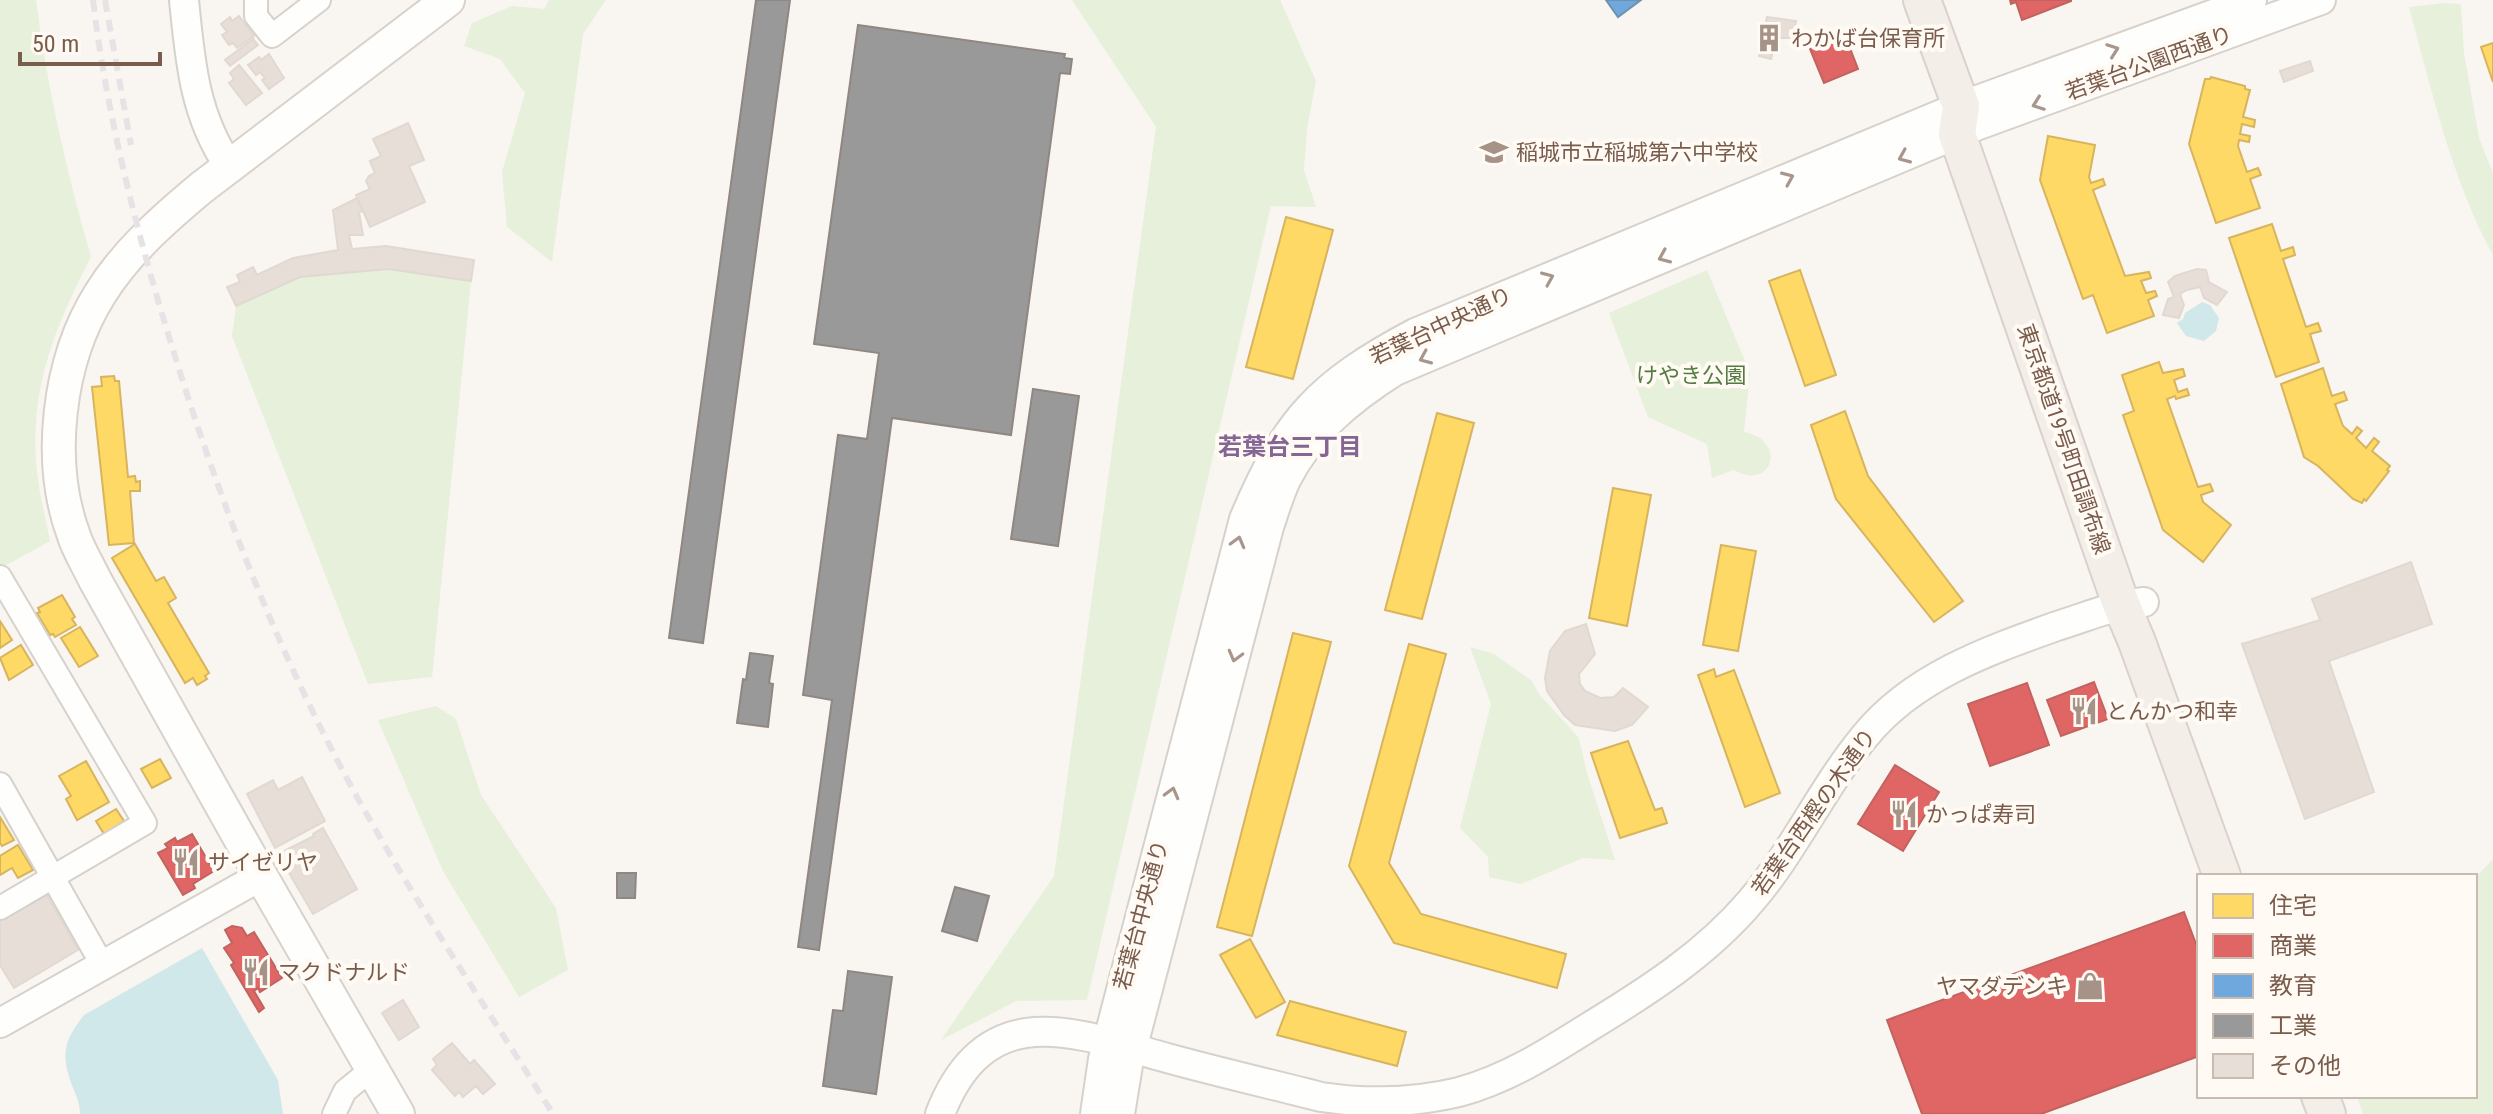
<svg xmlns="http://www.w3.org/2000/svg" width="2493" height="1114" viewBox="0 0 2493 1114" font-family="'Roboto Condensed','Noto Sans JP',sans-serif">
	<rect width="100%" height="100%" fill="#f9f5f0"/>
	<g fill="#e7f0db">
		<path d="M0,0H36C47,87 67,173 91,257C56,325 31,384 36,462C38,489 45,516 50,541L3,567H0Z"/>
		<polygon points="549,0 606,0 583,34 552,262 507,227 502,172 525,93 500,59 464,46 472,23 512,6 544,9"/>
		<polygon points="1072,0 1280,0 1316,81 1307,129 1304,170 1316,207 1271,206 1087,1000 1016,1001 941,1040 1054,876 1156,127"/>
		<path d="M2443,3L2461,4L2464,53L2479,138L2493,173V255C2451,178 2432,91 2409,7Z"/>
		<polygon points="388,269 471,281 432,677 368,684 232,336 236,306 300,277"/>
		<path d="M1707,270L1750,373L1744,432C1788,440 1773,492 1734,470L1712,478L1707,444L1648,417L1609,313Z"/>
		<polygon points="1470,647 1494,654 1532,681 1539,694 1579,738 1587,773 1615,860 1583,858 1521,884 1489,877 1488,857 1460,828 1491,704"/>
		<polygon points="436,706 456,719 481,795 556,908 568,970 519,997 443,871 378,720"/>
		<polygon points="2493,859 2493,1114 2363,1114 2357,1096 2475,1096 2475,878"/>
	</g>
	<g fill="#d0e8ea">
		<polygon points="2202,302 2210,305 2219,318 2216,331 2204,341 2186,336 2177,323 2183,319 2185,313"/>
		<path d="M202,948L278,1080L283,1114H80C80,1105 77,1097 73,1088C61,1056 62,1043 84,1015Z"/>
	</g>
	<g fill="#ffd966" stroke="#d7b45e" stroke-width="2">
		<polygon points="2493,43 2493,82 2481,47"/>
		<polygon points="2211,77 2245,86 2245,89 2250,90 2243,117 2255,120 2254,127 2242,124 2240,134 2250,136 2249,142 2239,140 2238,146 2247,172 2258,168 2261,175 2250,179 2260,208 2216,223 2189,144 2205,79 2210,79"/>
		<polygon points="2048,136 2095,145 2089,177 2091,183 2103,179 2105,185 2093,190 2125,276 2149,272 2151,278 2141,281 2146,293 2155,291 2157,296 2148,300 2154,316 2107,333 2093,295 2083,299 2040,180"/>
		<polygon points="1286,217 1333,230 1293,379 1246,367"/>
		<polygon points="2272,224 2281,251 2293,247 2295,255 2283,259 2306,327 2318,323 2321,331 2310,334 2319,362 2276,377 2229,238"/>
		<polygon points="1800,270 1836,375 1805,386 1769,281"/>
		<polygon points="2159,362 2163,373 2183,369 2185,376 2174,380 2178,392 2187,389 2189,395 2176,399 2175,396 2167,399 2198,487 2210,484 2213,491 2201,495 2203,502 2231,525 2203,562 2163,530 2123,415 2134,411 2122,375"/>
		<polygon points="2323,368 2332,396 2344,392 2347,400 2335,404 2343,426 2352,434 2357,427 2362,431 2356,438 2366,448 2374,438 2379,442 2372,451 2390,466 2387,470 2389,471 2366,501 2364,499 2362,503 2353,499 2318,466 2304,457 2281,384"/>
		<polygon points="114,376 115,381 119,381 128,477 135,476 136,482 140,481 140,491 130,491 134,543 109,545 92,387 102,386 101,377"/>
		<polygon points="1845,411 1868,476 1963,601 1934,622 1836,499 1811,425"/>
		<polygon points="1437,413 1474,423 1422,619 1385,610"/>
		<polygon points="1613,488 1651,495 1627,626 1589,618"/>
		<polygon points="135,544 156,581 164,577 176,598 168,603 209,673 205,676 207,679 197,685 193,678 185,683 112,558"/>
		<polygon points="1721,545 1756,551 1738,651 1703,645"/>
		<polygon points="62,595 75,617 72,619 76,625 55,637 53,634 50,635 37,613 40,612 38,608"/>
		<polygon points="0,621 12,640 0,648"/>
		<polygon points="80,627 98,656 79,667 61,638"/>
		<polygon points="1293,633 1331,642 1252,936 1217,927"/>
		<polygon points="1409,644 1446,654 1389,863 1421,914 1566,954 1557,988 1394,943 1349,866"/>
		<polygon points="21,645 33,665 9,680 0,658"/>
		<polygon points="1714,669 1716,677 1734,670 1780,793 1745,807 1698,675"/>
		<polygon points="1628,741 1655,810 1662,808 1667,823 1620,838 1591,753"/>
		<polygon points="160,759 171,778 152,788 141,769"/>
		<polygon points="86,761 109,802 77,820 66,799 71,796 59,776"/>
		<polygon points="116,809 124,821 104,834 96,821"/>
		<polygon points="0,817 14,840 2,846 0,843"/>
		<polygon points="18,845 33,870 18,878 12,868 0,875 0,856"/>
		<polygon points="1250,939 1285,1002 1256,1018 1220,955"/>
		<polygon points="1290,1001 1406,1032 1397,1066 1277,1035"/>
	</g>
	<g fill="#e06666" stroke="#c1635e" stroke-width="2">
		<polygon points="2010,0 2071,0 2071,1 2022,20 2016,2 2011,4"/>
		<polygon points="1843,30 1858,69 1824,83 1808,44"/>
		<polygon points="2094,682 2108,719 2061,736 2047,700"/>
		<polygon points="2027,683 2049,745 1990,766 1968,704"/>
		<polygon points="1895,765 1939,792 1903,851 1858,824"/>
		<polygon points="192,834 214,871 193,884 195,888 183,895 158,853 168,848 165,844 175,838 177,842"/>
		<polygon points="2184,912 2199,952 2199,1056 2041,1114 1922,1114 1887,1020"/>
		<polygon points="232,926 242,928 247,936 254,932 282,978 260,992 258,988 254,991 264,1008 259,1012 231,965 234,963 224,948 232,943 225,930"/>
	</g>
	<polygon fill="#6fa8dc" stroke="#7291b1" stroke-width="2" points="1606,0 1641,0 1618,17"/>
	<g fill="#999" stroke="#908782" stroke-width="2">
		<polygon points="756,0 790,0 703,643 669,638"/>
		<polygon points="858,25 1065,54 1064,58 1072,59 1070,74 1060,73 1011,435 892,418 819,950 798,947 832,700 803,695 838,435 867,439 879,353 814,344"/>
		<polygon points="1033,389 1079,396 1058,546 1011,539"/>
		<polygon points="750,653 773,656 769,683 773,684 768,727 737,723 743,679 746,680"/>
		<polygon points="617,873 636,873 635,898 617,898"/>
		<polygon points="955,887 989,896 977,941 942,931"/>
		<polygon points="848,971 892,977 876,1094 823,1086 833,1010 843,1011"/>
	</g>
	<g fill="#e6ded7" stroke="#e2d8d2" stroke-width="2">
		<polygon points="239,16 254,36 237,48 233,43 229,45 222,35 227,32 221,24 230,17 232,21"/>
		<polygon points="1767,17 1796,21 1793,38 1776,38 1771,59 1759,56"/>
		<polygon points="253,39 258,45 230,66 225,60"/>
		<polygon points="269,54 284,78 269,89 262,80 265,78 260,72 256,75 248,65 259,57 261,60"/>
		<polygon points="2310,61 2313,71 2284,82 2280,71"/>
		<polygon points="239,65 262,93 246,105 229,83 234,79 230,73"/>
		<polygon points="408,123 424,160 409,166 425,202 370,227 356,195 370,189 366,181 369,176 375,173 370,161 381,156 373,139"/>
		<polygon points="357,198 363,211 359,212 363,235 349,235 352,249 386,246 474,260 471,281 388,269 300,277 236,306 227,287 240,282 237,275 253,267 257,275 293,258 338,250 333,210"/>
		<polygon points="2197,269 2206,270 2209,282 2227,292 2217,305 2204,298 2200,287 2187,290 2180,294 2184,305 2179,318 2163,315 2168,299 2174,297 2168,282 2175,276"/>
		<polygon points="2411,562 2432,624 2329,661 2374,792 2305,819 2242,644 2320,620 2312,599"/>
		<polygon points="1586,624 1595,654 1579,674 1580,684 1585,691 1600,698 1614,697 1623,688 1648,707 1632,725 1615,731 1575,725 1564,715 1547,691 1545,678 1550,651 1565,631"/>
		<polygon points="302,777 325,821 275,848 247,794 273,780 278,790"/>
		<polygon points="323,828 357,889 313,914 278,854 314,836 313,834"/>
		<polygon points="47,895 78,950 14,988 0,965 0,918 3,919"/>
		<polygon points="403,1000 419,1027 399,1040 382,1013"/>
		<polygon points="452,1043 470,1064 474,1060 495,1084 483,1094 476,1086 463,1097 459,1092 455,1096 432,1070 437,1065 433,1059"/>
	</g>
	<g fill="none" stroke-linecap="round" stroke-linejoin="round">
		<defs>
			<g id="minor">
				<polyline points="256,0 256,16 272,36 319,0"/>
				<polyline points="0,577 145,823 0,908"/>
				<polyline points="0,784 103,966"/>
				<polyline points="334,1114 345,1091 372,1069"/>
			</g>
			<g id="tertiary">
				<path d="M184,0C190,60 194,115 229,166"/>
				<polyline points="0,1023 261,876"/>
				<path d="M940,1114C986,996 1073,1032 1167,1058C1218,1072 1270,1084 1321,1097C1368,1104 1413,1103 1459,1092C1507,1079 1548,1053 1589,1027C1648,991 1706,954 1751,901C1794,851 1822,788 1865,736C1913,677 1987,651 2057,626C2086,617 2113,605 2144,602"/>
				<path d="M1095,1114L1103,1059L1244,519C1286,419 1319,384 1415,333L1961,106L2252,0"/>
				<path d="M1120,1114L1128,1065L1269,527C1274,512 1279,495 1286,480C1310,432 1351,399 1395,371L1976,126L2321,0"/>
			</g>
			<path id="secondary" d="M398,1114L261,876L95,580C88,565 79,551 74,536C46,461 58,361 100,294C126,252 164,219 201,188L448,0"/>
			<g id="primary">
				<polyline points="1922,0 1961,106 1957,134 2121,604 2137,642 2222,876"/>
				<polyline points="2320,1096 2327,1114"/>
			</g>
		</defs>
		<use href="#minor" stroke="#d7d1cb" stroke-width="26"/>
		<use href="#tertiary" stroke="#d7d1cb" stroke-width="32"/>
		<use href="#secondary" stroke="#d9d2cb" stroke-width="36"/>
		<use href="#primary" stroke="#dad1cc" stroke-width="40"/>
		<use href="#minor" stroke="#fefefd" stroke-width="22"/>
		<use href="#tertiary" stroke="#fefefd" stroke-width="28"/>
		<use href="#secondary" stroke="#fefefd" stroke-width="32"/>
		<use href="#primary" stroke="#f3eee8" stroke-width="36"/>
		<g stroke="#e6e3e7" stroke-width="6" stroke-dasharray="12 8" stroke-linecap="butt">
			<path d="M93,0C108,125 141,249 179,369C223,509 276,646 345,775C408,892 483,1002 553,1114"/>
			<polyline points="105,0 131,145"/>
		</g>
	</g>
	<defs><path id="oneway-chevron" d="M-2-3.5L2.5 0L-2 3.5" fill="none" stroke-width="1.6" stroke-linecap="round" stroke-linejoin="round" transform="scale(2)"/></defs>
	<g stroke="#a8958b">
		<use href="#oneway-chevron" transform="translate(2113 50) rotate(-20)"/>
		<use href="#oneway-chevron" transform="translate(2038 104) rotate(160)"/>
		<use href="#oneway-chevron" transform="translate(1904 157) rotate(157)"/>
		<use href="#oneway-chevron" transform="translate(1788 178) rotate(-23)"/>
		<use href="#oneway-chevron" transform="translate(1664 257) rotate(157)"/>
		<use href="#oneway-chevron" transform="translate(1548 278) rotate(-23)"/>
		<use href="#oneway-chevron" transform="translate(1425 358) rotate(157)"/>
		<use href="#oneway-chevron" transform="translate(1238 542) rotate(-75)"/>
		<use href="#oneway-chevron" transform="translate(1235 656) rotate(105)"/>
		<use href="#oneway-chevron" transform="translate(1172 793) rotate(-75)"/>
	</g>
	<defs>
		<symbol id="building-bare" viewBox="-9 -9 18 18"><path d="M-4-6H4V6H1V3H-1V6H-4ZM-2.5-4.3h1.7v1.8h-1.7ZM.8-4.3h1.7v1.8H.8ZM-2.5-1h1.7V.8h-1.7ZM.8-1h1.7V.8H.8Z" fill="#a69286" stroke="#fffaf3" stroke-width="2.5" paint-order="stroke"/></symbol>
		<symbol id="school-bare" viewBox="-9 -9 18 18"><path d="M0-5L7-2L0 1L-7-2ZM-4 1L0 2.5L4 1V4Q0 6-4 4Z" fill="#a69286" stroke="#fffaf3" stroke-width="2.5" paint-order="stroke"/></symbol>
		<symbol id="restaurant-bare" viewBox="-9 -9 18 18"><path d="M-5-6h1v4h1v-4h1v4h1v-4h1v5L-1.5 .5V6h-2V.5L-5-1ZM5-6V6H3V1.5H1.5Q1.5-4 5-6Z" fill="#a69286" stroke="#fffaf3" stroke-width="2.5" paint-order="stroke"/></symbol>
		<symbol id="shop-bare" viewBox="-9 -9 18 18"><path d="M-5-2.5h2.3a2.7 3.5 0 0 1 5.4 0H5L5.5 6h-11ZM-1.5-2.5h3a1.5 2.3 0 0 0-3 0Z" fill="#a69286" stroke="#fffaf3" stroke-width="2.5" paint-order="stroke"/></symbol>
	</defs>
	<g fill-rule="evenodd">
		<use href="#building-bare" x="1749" y="18" width="40" height="40"/>
		<use href="#school-bare" x="1474" y="132" width="40" height="40"/>
		<use href="#restaurant-bare" x="2064" y="691" width="40" height="40"/>
		<use href="#restaurant-bare" x="1884" y="794" width="40" height="40"/>
		<use href="#restaurant-bare" x="166" y="842" width="40" height="40"/>
		<use href="#restaurant-bare" x="236" y="952" width="40" height="40"/>
		<use href="#shop-bare" x="2070" y="966" width="40" height="40"/>
	</g>
	<g text-anchor="middle" dominant-baseline="central" stroke-width="8" stroke-linejoin="round" paint-order="stroke">
		<g font-size="22" fill="#7a5c4d" stroke="#fffaf3" text-anchor="start">
			<text x="1791" y="38">わかば台保育所</text>
			<text x="1516" y="152">稲城市立稲城第六中学校</text>
			<text x="2106" y="711">とんかつ和幸</text>
			<text x="1926" y="814">かっぱ寿司</text>
			<text x="208" y="862">サイゼリヤ</text>
			<text x="278" y="972">マクドナルド</text>
			<text x="2068" y="986" text-anchor="end">ヤマダデンキ</text>
		</g>
		<g font-size="22" fill="#7a5c4d" stroke="#fffaf3">
			<text transform="translate(2149 63) rotate(-20)">若葉台公園西通り</text>
			<text transform="translate(1441 326) rotate(-25)">若葉台中央通り</text>
			<text transform="translate(2064 439) rotate(71)">東京都道19号町田調布線</text>
			<text transform="translate(1814 812) rotate(-55)">若葉台西樫の木通り</text>
			<text transform="translate(1141 915) rotate(-75)">若葉台中央通り</text>
		</g>
		<g font-size="22" fill="#537a41" stroke="#fffaf3">
			<text x="1691" y="375">けやき公園</text>
		</g>
		<g font-size="24" font-weight="bold" fill="#846695" stroke="#fffaf3">
			<text x="1290" y="447">若葉台三丁目</text>
		</g>
	</g>
	<rect x="2197" y="874" width="280" height="224" fill="#fffaf3" stroke="#cabbb1" stroke-width="2"/>
	<rect x="2213" y="894" width="40" height="24" fill="#ffd966" stroke="#cabbb1" stroke-width="2"/>
	<text x="2269" y="914" font-size="24" fill="#7a5c4d">住宅</text>
	<rect x="2213" y="934" width="40" height="24" fill="#e06666" stroke="#cabbb1" stroke-width="2"/>
	<text x="2269" y="954" font-size="24" fill="#7a5c4d">商業</text>
	<rect x="2213" y="974" width="40" height="24" fill="#6fa8dc" stroke="#cabbb1" stroke-width="2"/>
	<text x="2269" y="994" font-size="24" fill="#7a5c4d">教育</text>
	<rect x="2213" y="1014" width="40" height="24" fill="#999999" stroke="#cabbb1" stroke-width="2"/>
	<text x="2269" y="1034" font-size="24" fill="#7a5c4d">工業</text>
	<rect x="2213" y="1054" width="40" height="24" fill="#e6ded7" stroke="#cabbb1" stroke-width="2"/>
	<text x="2269" y="1074" font-size="24" fill="#7a5c4d">その他</text>
	<path d="M20 52v12h140v-12" fill="none" stroke="#7a5c4d" stroke-width="4"/>
	<text x="32" y="52" font-size="24" fill="#7a5c4d" stroke="#fffaf3" stroke-width="6" paint-order="stroke">50 m</text>
</svg>
